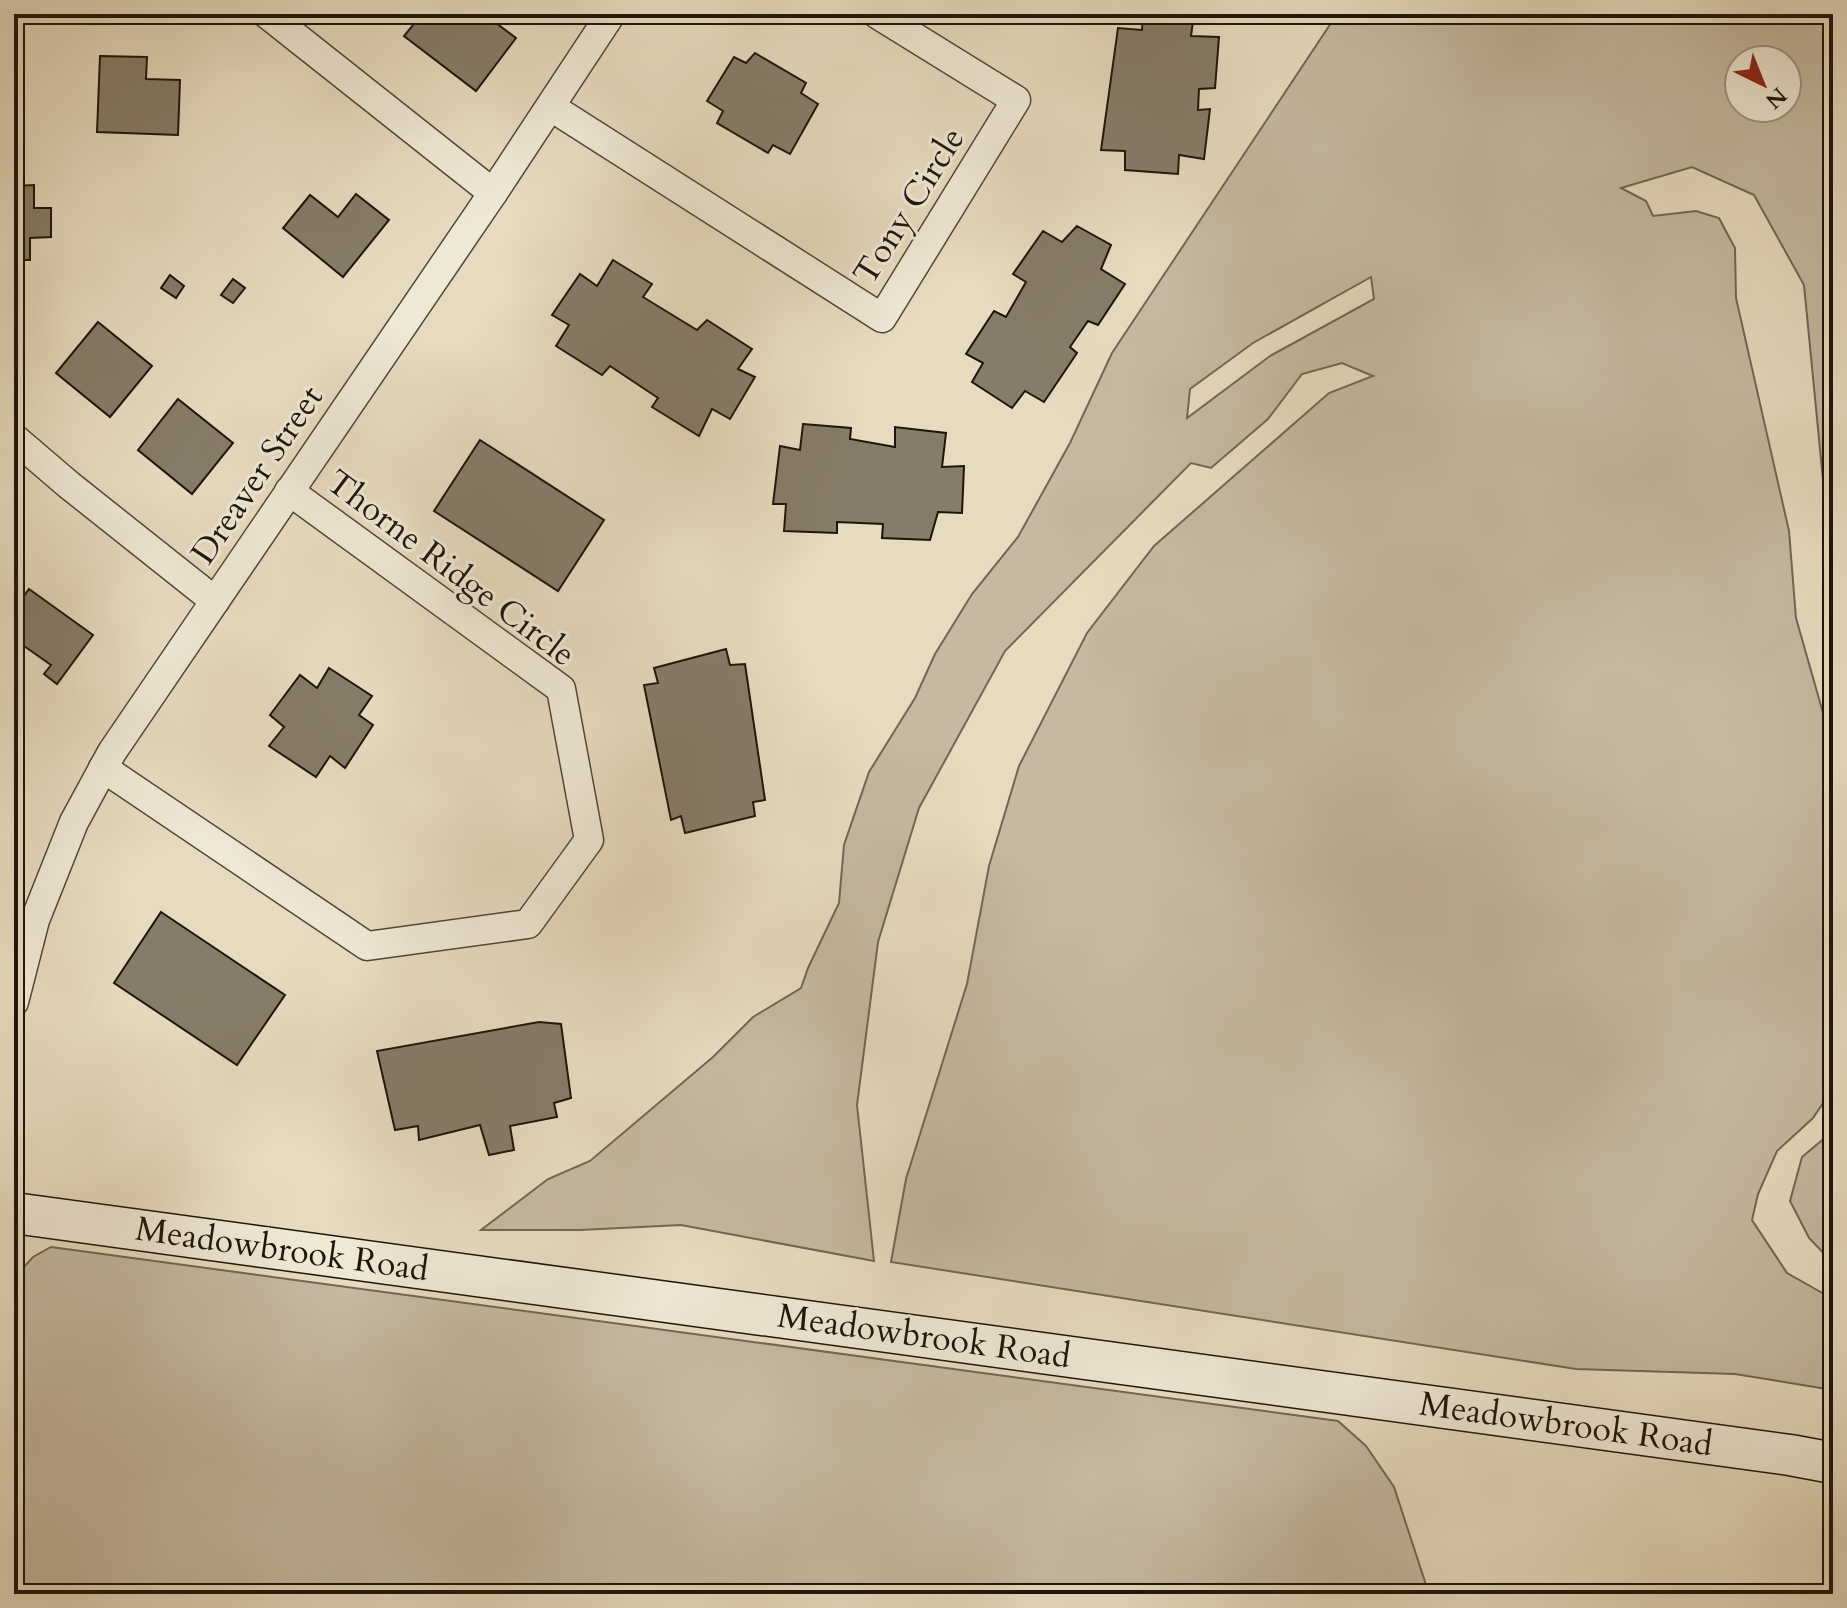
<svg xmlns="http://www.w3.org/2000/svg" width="1847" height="1608" viewBox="0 0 1847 1608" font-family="Cardo,serif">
	<rect width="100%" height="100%" fill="#e7dbbf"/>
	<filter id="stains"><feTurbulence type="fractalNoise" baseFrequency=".0025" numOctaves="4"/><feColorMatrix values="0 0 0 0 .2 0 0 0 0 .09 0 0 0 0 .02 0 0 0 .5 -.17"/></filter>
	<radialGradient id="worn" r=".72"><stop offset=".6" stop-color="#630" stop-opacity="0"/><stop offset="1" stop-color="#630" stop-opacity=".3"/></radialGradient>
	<g fill="#c5b9a1" stroke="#716756" stroke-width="2" fill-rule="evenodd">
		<path d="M1337,14H1833V550L1827,521L1804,285L1754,195L1692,167L1621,188L1646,201L1653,216L1696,211L1719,218L1735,248L1736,298L1789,531L1796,618L1833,748V1088L1813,1118L1777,1151L1758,1194L1752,1220L1787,1273L1833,1299V1390L1735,1374L1576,1369L891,1262L906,1179L967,984L989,866L1019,766L1087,633L1154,546L1329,393L1373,376L1342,363L1302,374L1268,419L1211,468L1191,463L1005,651L919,808L878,942L857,1105L874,1261L681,1225L580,1230H481L548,1179L590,1161L713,1057L753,1017L801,988L808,968L839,903L844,845L869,772L915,698L935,654L972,594L1018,537L1070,443L1112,353ZM1739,60H1787V108H1739ZM1371,277L1374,299L1270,356L1187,418L1190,389L1253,343Z"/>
		<polygon points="1833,1131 1833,1263 1809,1238 1790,1201 1802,1157"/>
		<polygon points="51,1247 1338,1421 1366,1446 1394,1487 1429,1594 14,1594 14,1278 33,1257"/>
	</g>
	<g fill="#867c69" stroke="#1d150c" stroke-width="2">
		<polygon points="422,14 484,14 516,38 476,91 404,36"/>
		<polygon points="1143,14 1194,14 1191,36 1219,37 1215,88 1199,89 1198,110 1210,109 1204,159 1179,155 1178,174 1125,170 1125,151 1101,150 1118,28 1142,30"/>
		<polygon points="755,53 806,83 801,93 818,104 790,154 773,145 768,153 717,123 723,111 707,101 734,57 746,63"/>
		<polygon points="100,56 147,57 146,79 180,80 178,135 97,132"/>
		<polygon points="34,185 34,208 51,208 51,237 30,238 30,260 14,260 14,186"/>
		<polygon points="356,194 389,220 343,277 283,228 310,195 338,217"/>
		<polygon points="1077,226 1111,245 1101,269 1125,284 1098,325 1088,321 1070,347 1077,353 1044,402 1025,391 1012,408 972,382 983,363 966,354 994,311 1006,317 1026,282 1013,274 1043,231 1062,242"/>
		<polygon points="613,260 652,284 643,297 697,330 707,320 752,349 738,369 755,377 730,419 712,409 699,436 652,407 658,398 610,366 602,375 556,346 569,325 552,315 580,274 597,286"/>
		<polygon points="170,275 184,286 176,298 161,288"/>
		<polygon points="233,279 245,288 233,303 221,295"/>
		<polygon points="98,322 152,366 110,417 56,373"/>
		<polygon points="178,399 233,443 192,494 138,450"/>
		<polygon points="803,424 851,428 850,439 895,447 895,427 946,433 942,467 964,466 962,513 938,512 930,540 882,538 883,524 837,522 837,533 784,531 786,504 773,504 780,446 800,450"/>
		<polygon points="480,440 604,520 558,591 434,511"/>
		<polygon points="29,589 93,635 57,684 44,674 51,665 14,639 14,610"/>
		<polygon points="726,649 730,665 745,664 765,800 753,802 755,816 685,833 681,816 671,820 644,685 658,683 654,668"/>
		<polygon points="329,668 372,696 359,715 373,725 345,768 330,756 316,777 269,746 284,727 270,715 300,675 317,688"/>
		<polygon points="161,912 285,995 237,1065 114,983"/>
		<polygon points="539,1022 561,1024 571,1098 554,1103 557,1117 510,1126 514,1150 489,1155 480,1125 419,1140 418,1126 395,1130 377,1051"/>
	</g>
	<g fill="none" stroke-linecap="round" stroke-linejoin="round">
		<defs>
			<g id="street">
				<polyline points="267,14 493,193"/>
				<polyline points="551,107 882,318 1016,100 877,14"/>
				<polyline points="14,438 69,485 215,601"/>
				<polyline points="103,768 367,946 528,924 589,840 561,689 289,491"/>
				<polyline points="14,1002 35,920 74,822 112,752 493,193 611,14"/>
			</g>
			<polyline id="secondary" points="14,1213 1790,1455 1833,1463"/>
		</defs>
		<use href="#street" stroke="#504639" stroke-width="31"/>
		<use href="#secondary" stroke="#1d150c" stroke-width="43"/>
		<use href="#street" stroke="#efe8d5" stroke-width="28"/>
		<use href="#secondary" stroke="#efe8d5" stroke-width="40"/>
	</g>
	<g text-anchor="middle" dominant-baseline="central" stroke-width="6" stroke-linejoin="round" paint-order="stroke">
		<g font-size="34" fill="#1d150c" stroke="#efe8d5">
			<text transform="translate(909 206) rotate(-58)">Tony Circle</text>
			<text transform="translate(257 475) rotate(-56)">Dreaver Street</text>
			<text transform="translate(451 568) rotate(37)">Thorne Ridge Circle</text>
			<text transform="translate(282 1249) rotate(8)">Meadowbrook Road</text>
			<text transform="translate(924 1336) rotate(8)">Meadowbrook Road</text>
			<text transform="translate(1566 1424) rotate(8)">Meadowbrook Road</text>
		</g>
	</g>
	<rect width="1847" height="1608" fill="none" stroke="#e7dbbf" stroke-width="48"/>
	<rect x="16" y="16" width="1815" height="1576" fill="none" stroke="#1d150c" stroke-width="4"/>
	<rect x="24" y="24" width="1799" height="1560" fill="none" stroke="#1d150c" stroke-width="2"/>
	<g transform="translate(1763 84) rotate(137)"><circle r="38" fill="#efe8d5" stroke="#9b9485" stroke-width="2"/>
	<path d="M0-6L14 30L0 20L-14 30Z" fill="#8f2418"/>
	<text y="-12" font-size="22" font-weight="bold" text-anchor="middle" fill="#1d150c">N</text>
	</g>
	<rect width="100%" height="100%" filter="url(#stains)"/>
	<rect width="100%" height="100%" fill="url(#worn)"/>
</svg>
